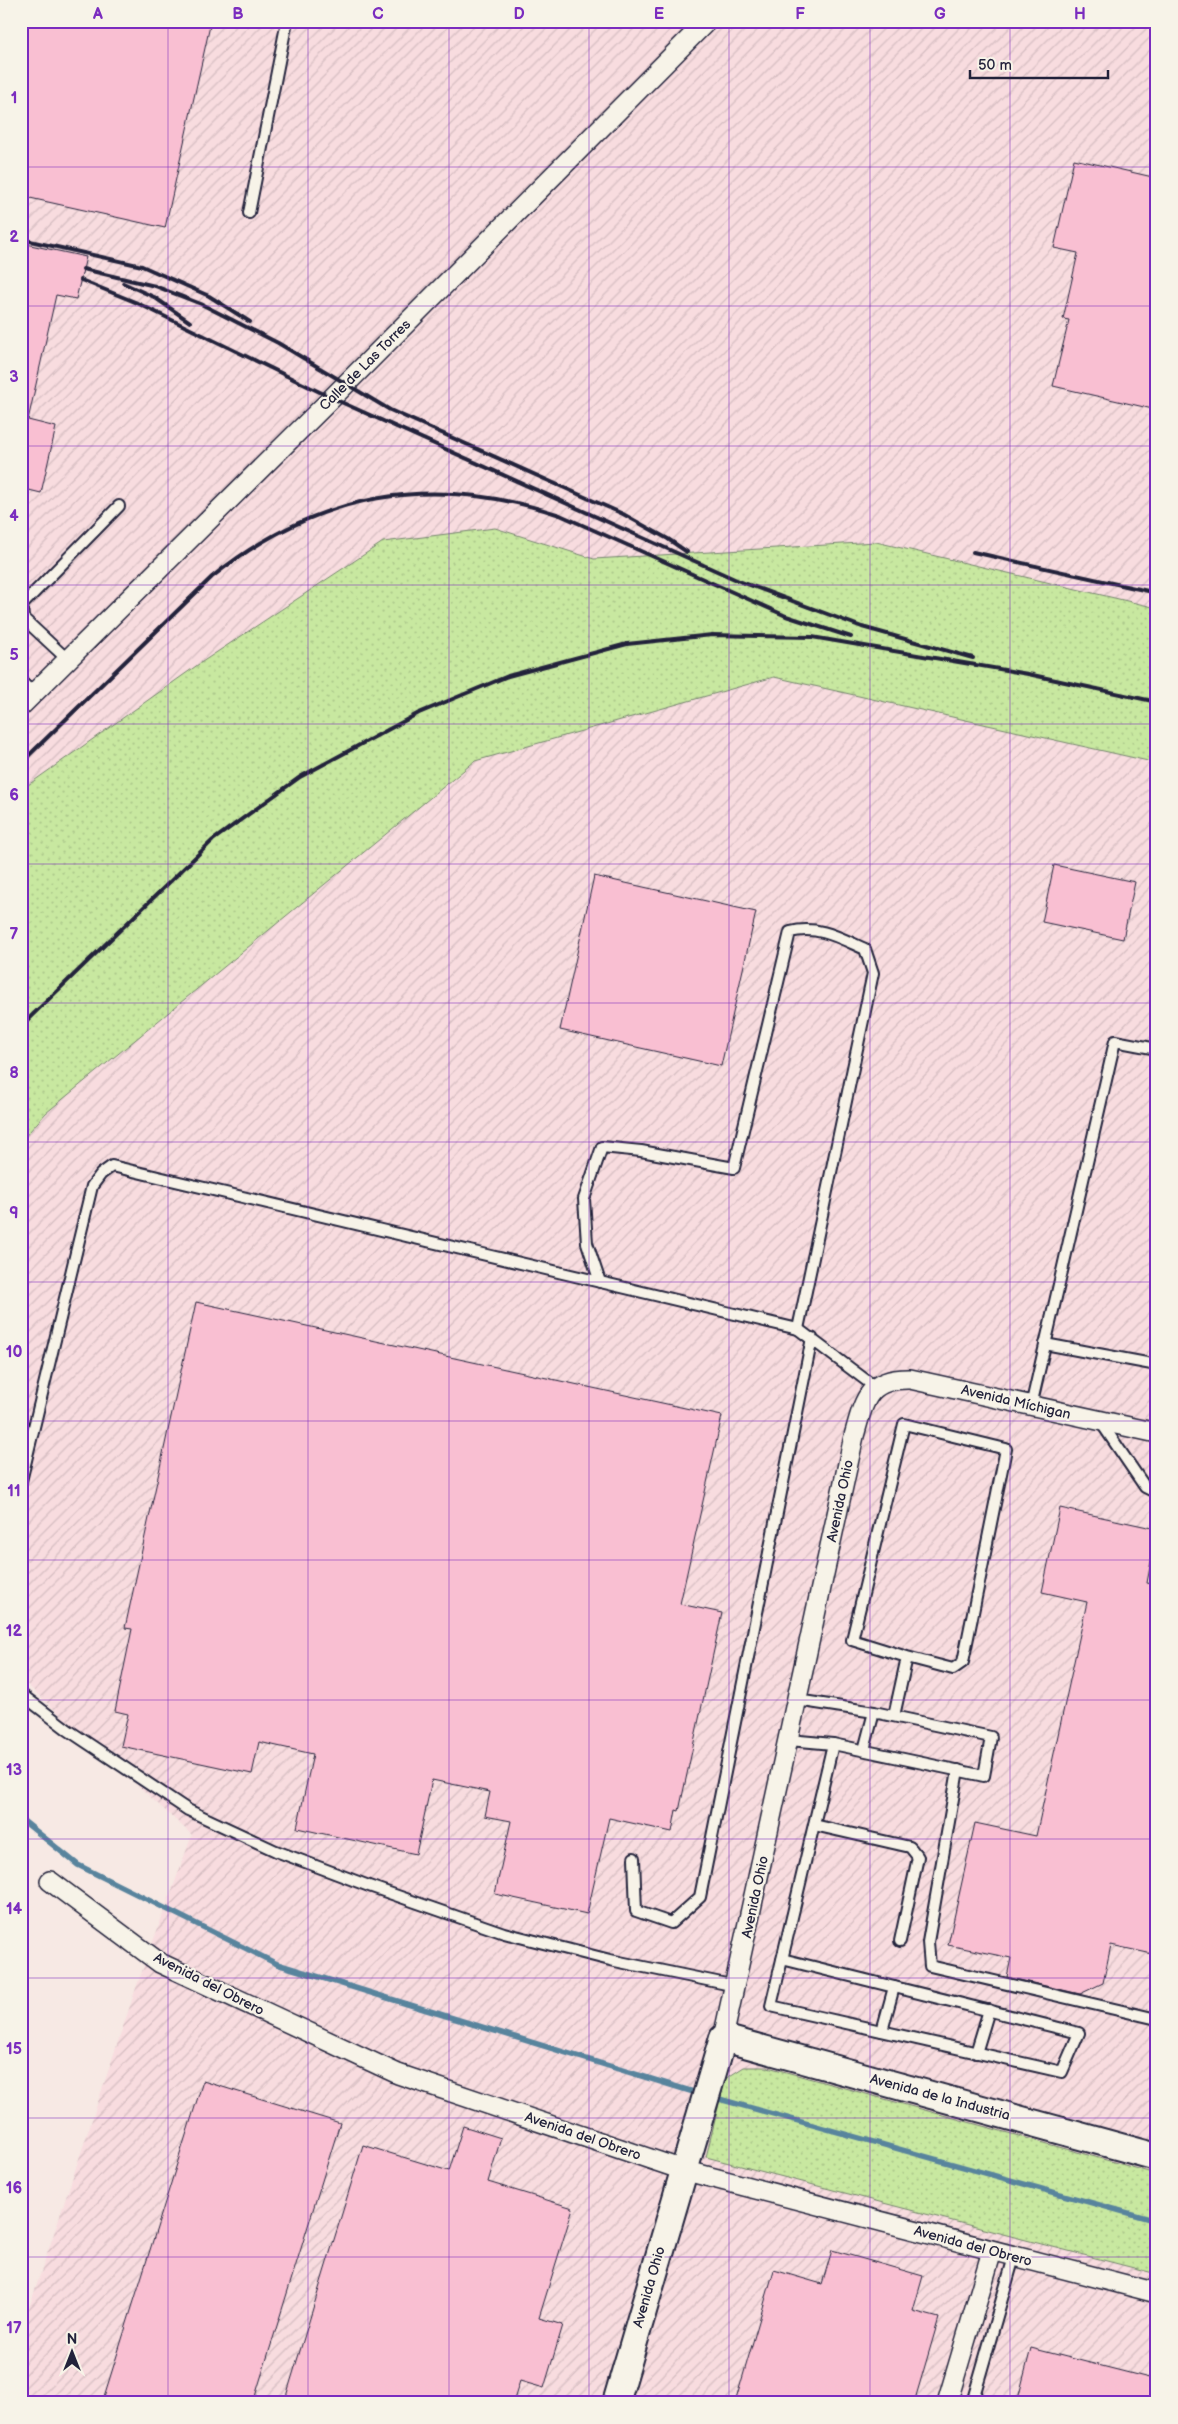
<svg xmlns="http://www.w3.org/2000/svg" width="1178" height="2424" viewBox="0 0 1178 2424" font-family="'Balsamiq Sans',sans-serif">
	<defs>
		<pattern id="industrial-furrows" width="10" height="10" patternUnits="userSpaceOnUse" patternTransform="scale(1.25)"><rect width="10" height="10" fill="#f8dcdf"/><path d="M-1 1l2-2M0 10L10 0M9 11l2-2" fill="none" stroke="#d4bcc0"/></pattern>
		<pattern id="grass-dots" width="8" height="8" patternUnits="userSpaceOnUse" patternTransform="scale(1.25)"><rect width="8" height="8" fill="#c8e8a0"/><path d="M2 2h.1M6 6h.1" fill="none" stroke="#acc78b" stroke-width="1.8" stroke-linecap="round"/></pattern>
	</defs>
	<rect width="100%" height="100%" fill="#f7e9e4"/>
	<filter id="ink" filterUnits="userSpaceOnUse"><feTurbulence type="fractalNoise" baseFrequency=".02" numOctaves="2"/><feDisplacementMap in="SourceGraphic" scale="10" xChannelSelector="R" yChannelSelector="G"/><feConvolveMatrix kernelMatrix="1 2 1 2 8 2 1 2 1" color-interpolation-filters="sRGB"/></filter>
	<g filter="url(#ink)">
		<polygon fill="url(#industrial-furrows)" points="21,21 1157,21 1157,2403 21,2403 21,2332 136,1988 192,1835 21,1679"/>
		<g fill="url(#grass-dots)" stroke="#75856e">
			<polygon points="495,528 594,559 876,542 1157,608 1157,763 774,677 475,761 46,1113 21,1141 21,790 199,664 383,542"/>
			<polygon points="744,2067 768,2067 1157,2174 1157,2274 706,2157 725,2079"/>
		</g>
		<g fill="none" stroke-linecap="round" stroke-linejoin="round">
			<g stroke="#59849d" stroke-width="5.5">
				<polyline points="21,1819 78,1865 277,1964 700,2094"/>
				<polyline points="712,2097 1157,2221"/>
			</g>
		</g>
		<g fill="#f9bfd2" stroke="#22223b">
			<polygon points="21,21 211,21 165,228 21,196"/>
			<polygon points="1074,159 1157,178 1157,410 1053,386 1069,320 1063,319 1078,253 1054,248"/>
			<polygon points="21,243 86,257 76,299 56,295 28,420 56,427 41,493 21,488"/>
			<polygon points="1054,865 1135,882 1123,939 1042,922"/>
			<polygon points="594,876 756,912 721,1066 560,1030"/>
			<polygon points="196,1302 722,1416 680,1604 722,1613 679,1811 676,1810 672,1832 609,1818 587,1914 495,1894 511,1821 485,1816 490,1792 432,1780 416,1854 297,1828 313,1754 259,1742 252,1774 121,1746 128,1714 115,1711 132,1629 125,1628"/>
			<polygon points="1060,1508 1157,1529 1147,1583 1157,1585 1157,1955 1111,1945 1103,1983 1080,1994 1007,1977 1011,1958 948,1945 975,1823 1036,1836 1087,1602 1042,1592"/>
			<polygon points="203,2081 340,2123 253,2403 102,2403"/>
			<polygon points="463,2126 501,2138 488,2182 573,2208 539,2318 563,2325 544,2388 520,2381 513,2403 284,2403 363,2145 449,2171"/>
			<polygon points="832,2250 923,2276 913,2311 939,2318 914,2403 735,2403 774,2270 822,2284"/>
			<polygon points="1031,2348 1157,2380 1157,2403 1017,2403"/>
		</g>
		<g fill="none" stroke-linecap="round" stroke-linejoin="round">
			<defs>
				<g id="lane">
					<polyline points="249,213 287,21"/>
					<polyline points="68,660 23,618 22,605 119,506"/>
					<polyline points="21,681 34,695"/>
					<path d="M600,1282L587,1243L584,1199L602,1147L641,1151L734,1168L790,932C819,925 840,938 865,949L873,973L798,1329"/>
					<polyline points="1045,1344 1157,1365"/>
					<polyline points="1031,1406 1115,1041 1157,1049"/>
					<polyline points="1100,1421 1145,1487 1157,1493"/>
					<polyline points="21,1481 92,1186 101,1174 112,1166 798,1329 875,1387"/>
					<polyline points="21,1694 68,1730 188,1810 276,1851 369,1886 504,1933 610,1960 736,1986"/>
					<polyline points="894,1716 907,1657 953,1669 963,1662 1006,1449 904,1424 852,1640 907,1657"/>
					<polyline points="789,1740 833,1744 984,1776 991,1737 874,1712 797,1700"/>
					<polyline points="864,1750 874,1712"/>
					<polyline points="958,1770 928,1942 930,1966 1157,2019"/>
					<polyline points="814,1825 910,1847 918,1857 900,1941"/>
					<polyline points="634,1858 636,1911 671,1923 700,1897 812,1338"/>
					<polyline points="782,1959 1079,2033 1062,2072 771,2006 833,1744"/>
					<polyline points="882,2031 894,1987"/>
					<polyline points="976,2053 989,2010"/>
					<polyline points="972,2403 1014,2257"/>
				</g>
				<g id="street">
					<polyline points="21,706 332,398 707,21"/>
					<polyline points="50,1881 160,1963 398,2074 683,2170 1157,2293"/>
					<path d="M723,2038L854,1436C864,1401 867,1378 910,1379L1157,1433"/>
					<polyline points="947,2403 992,2251"/>
				</g>
				<polyline id="secondary" points="616,2403 723,2038 1157,2157"/>
			</defs>
			<use href="#lane" stroke="#22223b" stroke-width="14"/>
			<use href="#street" stroke="#22223b" stroke-width="22"/>
			<use href="#secondary" stroke="#22223b" stroke-width="30"/>
			<use href="#lane" stroke="#f7f3e8" stroke-width="10"/>
			<use href="#street" stroke="#f7f3e8" stroke-width="19"/>
			<use href="#secondary" stroke="#f7f3e8" stroke-width="26"/>
			<g stroke="#22223b" stroke-width="4">
				<polyline points="21,239 142,266 209,296 250,322"/>
				<polyline points="83,269 155,286 201,304 278,343 390,410 623,514 668,539 687,552"/>
				<polyline points="81,280 135,302 332,398 739,581 862,627 973,658"/>
				<polyline points="123,283 154,297 190,322"/>
				<polyline points="973,552 1157,593"/>
				<path d="M21,763L212,577C318,492 431,473 560,515L786,616L851,637"/>
				<polyline points="21,1026 213,840 300,777 419,713 508,676 627,644 712,635 812,637 1028,674 1157,702"/>
			</g>
		</g>
	</g>
	<path fill="none" stroke="#7b2cbf" stroke-width="1" stroke-opacity="0.55" d="M168,21V2403M308,21V2403M449,21V2403M589,21V2403M729,21V2403M870,21V2403M1010,21V2403M21,167H1157M21,306H1157M21,446H1157M21,585H1157M21,724H1157M21,864H1157M21,1003H1157M21,1142H1157M21,1282H1157M21,1421H1157M21,1560H1157M21,1700H1157M21,1839H1157M21,1978H1157M21,2118H1157M21,2257H1157"/>
	<g text-anchor="middle" dominant-baseline="central" stroke-width="4.5" stroke-linejoin="round" paint-order="stroke">
		<g font-size="14" fill="#22223b" stroke="#f7f3e8">
			<text transform="translate(365 365) rotate(-45)">Calle de Las Torres</text>
			<text transform="translate(1016 1402) rotate(13)">Avenida Míchigan</text>
			<text transform="translate(840 1501) rotate(-78)">Avenida Ohio</text>
			<text transform="translate(755 1897) rotate(-78)">Avenida Ohio</text>
			<text transform="translate(209 1984) rotate(27)">Avenida del Obrero</text>
			<text transform="translate(940 2097) rotate(15)">Avenida de la Industria</text>
			<text transform="translate(583 2136) rotate(19)">Avenida del Obrero</text>
			<text transform="translate(973 2246) rotate(15)">Avenida del Obrero</text>
			<text transform="translate(649 2287) rotate(-74)">Avenida Ohio</text>
		</g>
	</g>
	<rect width="1178" height="2424" fill="none" stroke="#f7f3e8" stroke-width="55"/>
	<g transform="translate(72 2352)" stroke="#f7f3e8" stroke-width="4" paint-order="stroke">
	<path d="M0-4L9 19L0 12L-9 19Z" fill="#22223b"/>
	<text y="-8" font-size="14" font-weight="bold" text-anchor="middle" fill="#22223b">N</text>
	</g>
	<path d="M970 70v8h138v-8" fill="none" stroke="#22223b" stroke-width="2.5"/>
	<text x="978" y="70" font-size="15" fill="#22223b" stroke="#f7f3e8" stroke-width="4" paint-order="stroke">50 m</text>
	<rect x="28" y="28" width="1122" height="2368" fill="none" stroke="#7b2cbf" stroke-width="2"/>
	<g font-size="16" text-anchor="middle" font-weight="bold" fill="#7b2cbf">
		<text x="98" y="19">A</text>
		<text x="238" y="19">B</text>
		<text x="378" y="19">C</text>
		<text x="519" y="19">D</text>
		<text x="659" y="19">E</text>
		<text x="800" y="19">F</text>
		<text x="940" y="19">G</text>
		<text x="1080" y="19">H</text>
		<text x="14" y="103">1</text>
		<text x="14" y="242">2</text>
		<text x="14" y="382">3</text>
		<text x="14" y="521">4</text>
		<text x="14" y="660">5</text>
		<text x="14" y="800">6</text>
		<text x="14" y="939">7</text>
		<text x="14" y="1078">8</text>
		<text x="14" y="1218">9</text>
		<text x="14" y="1357">10</text>
		<text x="14" y="1496">11</text>
		<text x="14" y="1636">12</text>
		<text x="14" y="1775">13</text>
		<text x="14" y="1914">14</text>
		<text x="14" y="2054">15</text>
		<text x="14" y="2193">16</text>
		<text x="14" y="2333">17</text>
	</g>
</svg>
